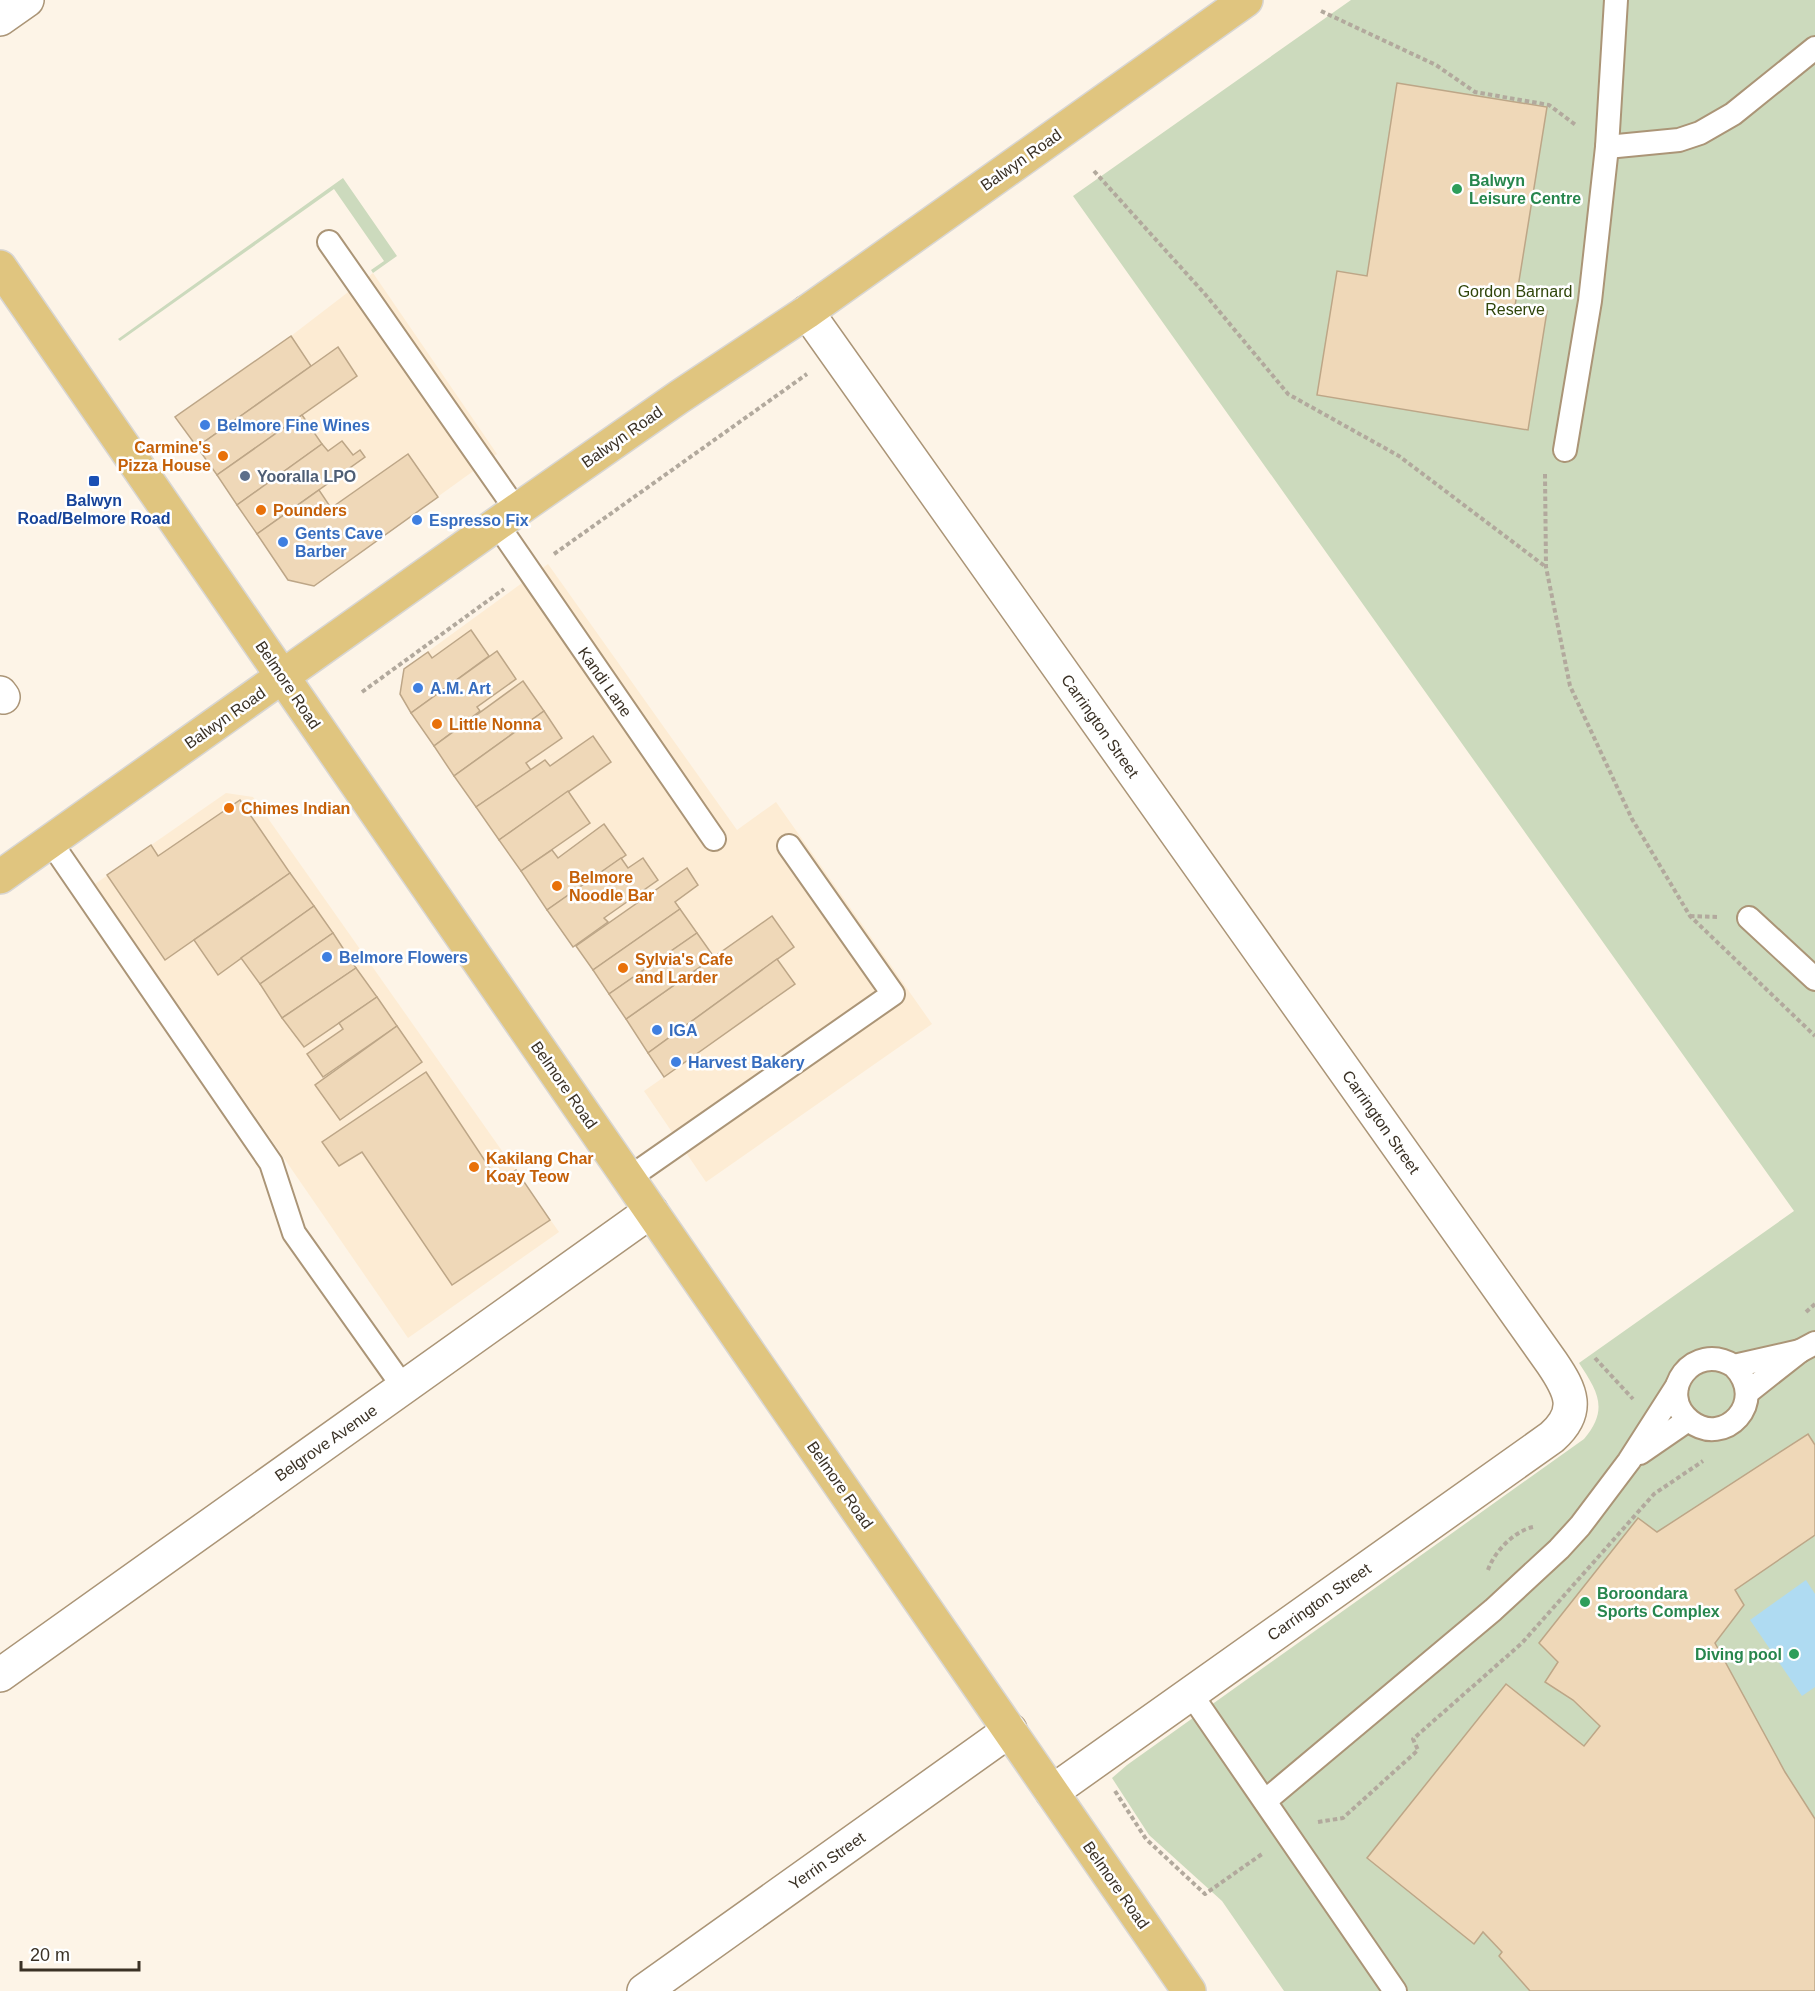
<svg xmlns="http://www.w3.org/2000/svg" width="1815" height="1991" viewBox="0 0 1815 1991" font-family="Helvetica,sans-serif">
	<rect width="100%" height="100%" fill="#fdf4e7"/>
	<g fill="#fdecd4">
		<polygon points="373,273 497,454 314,586 288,580 217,475 175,417 291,336"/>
		<polygon points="548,564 737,830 776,802 932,1024 706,1182 644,1091 664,1077 593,970 547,910 400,694 404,669"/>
		<polygon points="226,793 253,797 559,1232 408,1338 95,884"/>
	</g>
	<g fill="#ccdabd">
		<path d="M1351,0H1815V1991H1284L1222,1901L1149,1835L1112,1778L1127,1765L1584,1439C1609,1409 1598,1392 1579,1363L1794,1211L1073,196Z"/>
		<polygon points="343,178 397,256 373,273 371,270 384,261 334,189 120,341 118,339"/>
	</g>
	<polygon fill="#afdbf2" points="1806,1580 1815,1594 1815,1687 1802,1696 1750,1620"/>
	<g fill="#efd8b8" stroke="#bda687" stroke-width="1.5">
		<polygon points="1397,83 1547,107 1515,306 1547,311 1528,430 1317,395 1337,271 1367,276"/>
		<polygon points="291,336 311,366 197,447 175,417"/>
		<polygon points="338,347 357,376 217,475 197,447"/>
		<polygon points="302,415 322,444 237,505 217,475"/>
		<polygon points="342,441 353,455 360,450 365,457 257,534 237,505 322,444 328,451"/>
		<polygon points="408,454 438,497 314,586 288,580 257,534 319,490 331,508"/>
		<polygon points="471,630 489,656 411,713 400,694 404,669 428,652 432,658"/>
		<polygon points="497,651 516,679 477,707 480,711 434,746 411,713"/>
		<polygon points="523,681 544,711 454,776 434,746"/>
		<polygon points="544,711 562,738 526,763 531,770 476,807 454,776"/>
		<polygon points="593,736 611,762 499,840 476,807 545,760 550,766"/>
		<polygon points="568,791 590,823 521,871 499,840"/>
		<polygon points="240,800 290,873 165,960 107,875 151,845 158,856"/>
		<polygon points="604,824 626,855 547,910 521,871 552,850 558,858"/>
		<polygon points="621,858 628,868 643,858 658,880 604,918 608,922 573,947 547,910"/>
		<polygon points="687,868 698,885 675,902 680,909 593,970 576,946"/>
		<polygon points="290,873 314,906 218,975 194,940"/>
		<polygon points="314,906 333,933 260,984 241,958"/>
		<polygon points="680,909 697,933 609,994 593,970"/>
		<polygon points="772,916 794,947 648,1053 626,1019"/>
		<polygon points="333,933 356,968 282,1018 260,984"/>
		<polygon points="697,933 714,957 626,1019 609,994"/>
		<polygon points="777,959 795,984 664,1077 648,1053"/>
		<polygon points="356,968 377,997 304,1047 282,1018"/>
		<polygon points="377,997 397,1026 323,1077 307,1054 343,1029 339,1023"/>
		<polygon points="397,1026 422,1062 340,1120 315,1085"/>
		<polygon points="426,1072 499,1182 516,1170 550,1220 452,1285 362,1152 339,1166 322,1142"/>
		<polygon points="1808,1434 1815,1445 1815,1535 1735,1590 1744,1605 1715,1643 1785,1772 1815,1819 1815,1991 1530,1991 1499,1956 1502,1952 1483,1932 1474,1944 1367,1858 1506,1684 1584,1746 1600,1726 1573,1700 1545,1682 1558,1662 1539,1643 1638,1518 1657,1532"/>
	</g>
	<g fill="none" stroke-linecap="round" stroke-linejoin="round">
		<defs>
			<g id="service">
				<polyline points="1607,147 1679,140 1700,133 1733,114 1815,48"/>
				<polyline points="329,242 517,511"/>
				<polyline points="1565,450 1590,301 1607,147 1616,0"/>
				<polyline points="497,524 714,839"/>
				<polyline points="50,841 271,1163 294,1233 404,1388"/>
				<polyline points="1749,918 1815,979"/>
				<polyline points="629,1178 893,994 789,846"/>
				<path d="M1734,1366C1769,1402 1724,1448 1690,1421C1655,1393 1693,1340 1734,1366L1800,1351"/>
				<polyline points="1748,1392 1800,1351 1815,1343"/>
				<polyline points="1640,1453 1688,1420"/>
				<polyline points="1191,1694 1395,1991"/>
				<polyline points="1265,1801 1493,1610 1559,1549 1580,1526 1629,1461 1677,1386"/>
			</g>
			<g id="minor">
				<polyline points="0,19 27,0"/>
				<path d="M807,312L1552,1363C1571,1391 1581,1411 1552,1437L1052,1792"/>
				<polyline points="0,693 3,697"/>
				<polyline points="0,1675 651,1211"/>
			</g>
			<polyline id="tertiary" points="644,1991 1010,1730"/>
			<g id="primary">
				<polyline points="0,267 1189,1991"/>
				<polyline points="0,877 497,524 679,397 807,312 1246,0"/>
			</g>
		</defs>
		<use href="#service" stroke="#ab9577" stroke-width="26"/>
		<use href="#minor" stroke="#ab9577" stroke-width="36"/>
		<use href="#tertiary" stroke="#ab9577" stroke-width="36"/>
		<use href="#primary" stroke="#d8d6d3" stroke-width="36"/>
		<g stroke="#b2a99d" stroke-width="4" stroke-dasharray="4.5 3" stroke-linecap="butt">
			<polyline points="1321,11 1436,65 1475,92 1549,105 1577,126"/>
			<polyline points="1094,171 1204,293 1288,394 1399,456 1546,567"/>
			<polyline points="1545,474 1546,567 1570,686 1632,819 1690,916 1815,1036"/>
			<polyline points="554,554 807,374"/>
			<polyline points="362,692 504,589"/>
			<polyline points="1690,916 1719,917"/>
			<polyline points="1806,1312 1815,1304"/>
			<polyline points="1595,1358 1633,1399"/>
			<path d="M1488,1570C1494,1552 1514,1531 1533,1527"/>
			<polyline points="1115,1791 1146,1839 1205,1894 1262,1854"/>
			<polyline points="1318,1822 1343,1818 1418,1750 1413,1739 1522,1643 1654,1494 1703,1461"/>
		</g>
		<use href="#service" stroke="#fff" stroke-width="22"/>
		<use href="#minor" stroke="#fff" stroke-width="33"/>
		<use href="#tertiary" stroke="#fff" stroke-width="33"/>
		<use href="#primary" stroke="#e0c57f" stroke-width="33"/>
	</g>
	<g fill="#2e9e5b" stroke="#fff" stroke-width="2">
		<circle cx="1457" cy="189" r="6"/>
		<circle cx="1585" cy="1602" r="6"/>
		<circle cx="1794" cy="1654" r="6"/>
	</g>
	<g fill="#3f7fe0" stroke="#fff" stroke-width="2">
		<circle cx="205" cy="425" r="6"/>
		<circle cx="417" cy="520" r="6"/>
		<circle cx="283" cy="542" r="6"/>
		<circle cx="418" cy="688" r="6"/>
		<circle cx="327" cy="957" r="6"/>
		<circle cx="657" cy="1030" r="6"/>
		<circle cx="676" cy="1062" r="6"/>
	</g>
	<g fill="#e8710a" stroke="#fff" stroke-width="2">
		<circle cx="223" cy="456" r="6"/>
		<circle cx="261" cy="510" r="6"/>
		<circle cx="437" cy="724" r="6"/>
		<circle cx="229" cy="808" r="6"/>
		<circle cx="557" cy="886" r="6"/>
		<circle cx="623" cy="968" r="6"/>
		<circle cx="474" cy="1167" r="6"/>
	</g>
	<circle fill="#5c6f8a" stroke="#fff" stroke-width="2" cx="245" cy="476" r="6"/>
	<rect fill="#1a4fb4" stroke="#fff" stroke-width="2" x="88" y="475" width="12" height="12" rx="3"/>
	<g text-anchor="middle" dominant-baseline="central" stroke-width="5" stroke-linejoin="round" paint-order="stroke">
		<g font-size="16" fill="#3a3125" stroke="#fff">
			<text transform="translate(1021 160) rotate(-35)">Balwyn Road</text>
			<text transform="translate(622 437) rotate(-35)">Balwyn Road</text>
			<text transform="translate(605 682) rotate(55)">Kandi Lane</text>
			<text transform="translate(288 685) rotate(56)">Belmore Road</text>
			<text transform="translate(225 718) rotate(-35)">Balwyn Road</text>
			<text transform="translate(1100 726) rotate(55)">Carrington Street</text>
			<text transform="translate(564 1085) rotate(55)">Belmore Road</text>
			<text transform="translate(1381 1122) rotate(55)">Carrington Street</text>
			<text transform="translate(326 1443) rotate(-35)">Belgrove Avenue</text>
			<text transform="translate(840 1485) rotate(55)">Belmore Road</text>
			<text transform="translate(1319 1602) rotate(-35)">Carrington Street</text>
			<text transform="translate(827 1861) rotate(-35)">Yerrin Street</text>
			<text transform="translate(1116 1885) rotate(55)">Belmore Road</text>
		</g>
		<g font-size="16" font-weight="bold" fill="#27864d" stroke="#fff" text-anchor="start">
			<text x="1469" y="180">Balwyn<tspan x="1469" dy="18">Leisure Centre</tspan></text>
			<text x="1597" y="1593">Boroondara<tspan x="1597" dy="18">Sports Complex</tspan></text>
			<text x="1782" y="1654" text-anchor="end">Diving pool</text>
		</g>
		<g font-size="16" fill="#30450a" stroke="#fff">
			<text x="1515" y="291">Gordon Barnard<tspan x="1515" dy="18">Reserve</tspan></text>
		</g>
		<g font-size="16" font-weight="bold" fill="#366cbe" stroke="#fff" text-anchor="start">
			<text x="217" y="425">Belmore Fine Wines</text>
			<text x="429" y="520">Espresso Fix</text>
			<text x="295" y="533">Gents Cave<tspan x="295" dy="18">Barber</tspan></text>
			<text x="430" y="688">A.M. Art</text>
			<text x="339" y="957">Belmore Flowers</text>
			<text x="669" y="1030">IGA</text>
			<text x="688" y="1062">Harvest Bakery</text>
		</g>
		<g font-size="16" font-weight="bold" fill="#c56008" stroke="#fff" text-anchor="start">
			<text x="211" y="447" text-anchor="end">Carmine's<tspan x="211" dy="18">Pizza House</tspan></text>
			<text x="273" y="510">Pounders</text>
			<text x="449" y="724">Little Nonna</text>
			<text x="241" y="808">Chimes Indian</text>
			<text x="569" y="877">Belmore<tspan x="569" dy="18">Noodle Bar</tspan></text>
			<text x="635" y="959">Sylvia's Cafe<tspan x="635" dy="18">and Larder</tspan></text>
			<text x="486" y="1158">Kakilang Char<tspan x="486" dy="18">Koay Teow</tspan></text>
		</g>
		<g font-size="16" font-weight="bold" fill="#4e5e75" stroke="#fff" text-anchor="start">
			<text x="257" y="476">Yooralla LPO</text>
		</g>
		<g font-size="16" font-weight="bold" fill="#164399" stroke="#fff">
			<text x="94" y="500">Balwyn<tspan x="94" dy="18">Road/Belmore Road</tspan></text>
		</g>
	</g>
	<path d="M21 1961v9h118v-9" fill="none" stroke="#3a3125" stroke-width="3"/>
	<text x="30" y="1961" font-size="18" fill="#3a3125" stroke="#ffffff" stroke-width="4.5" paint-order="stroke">20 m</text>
</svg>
